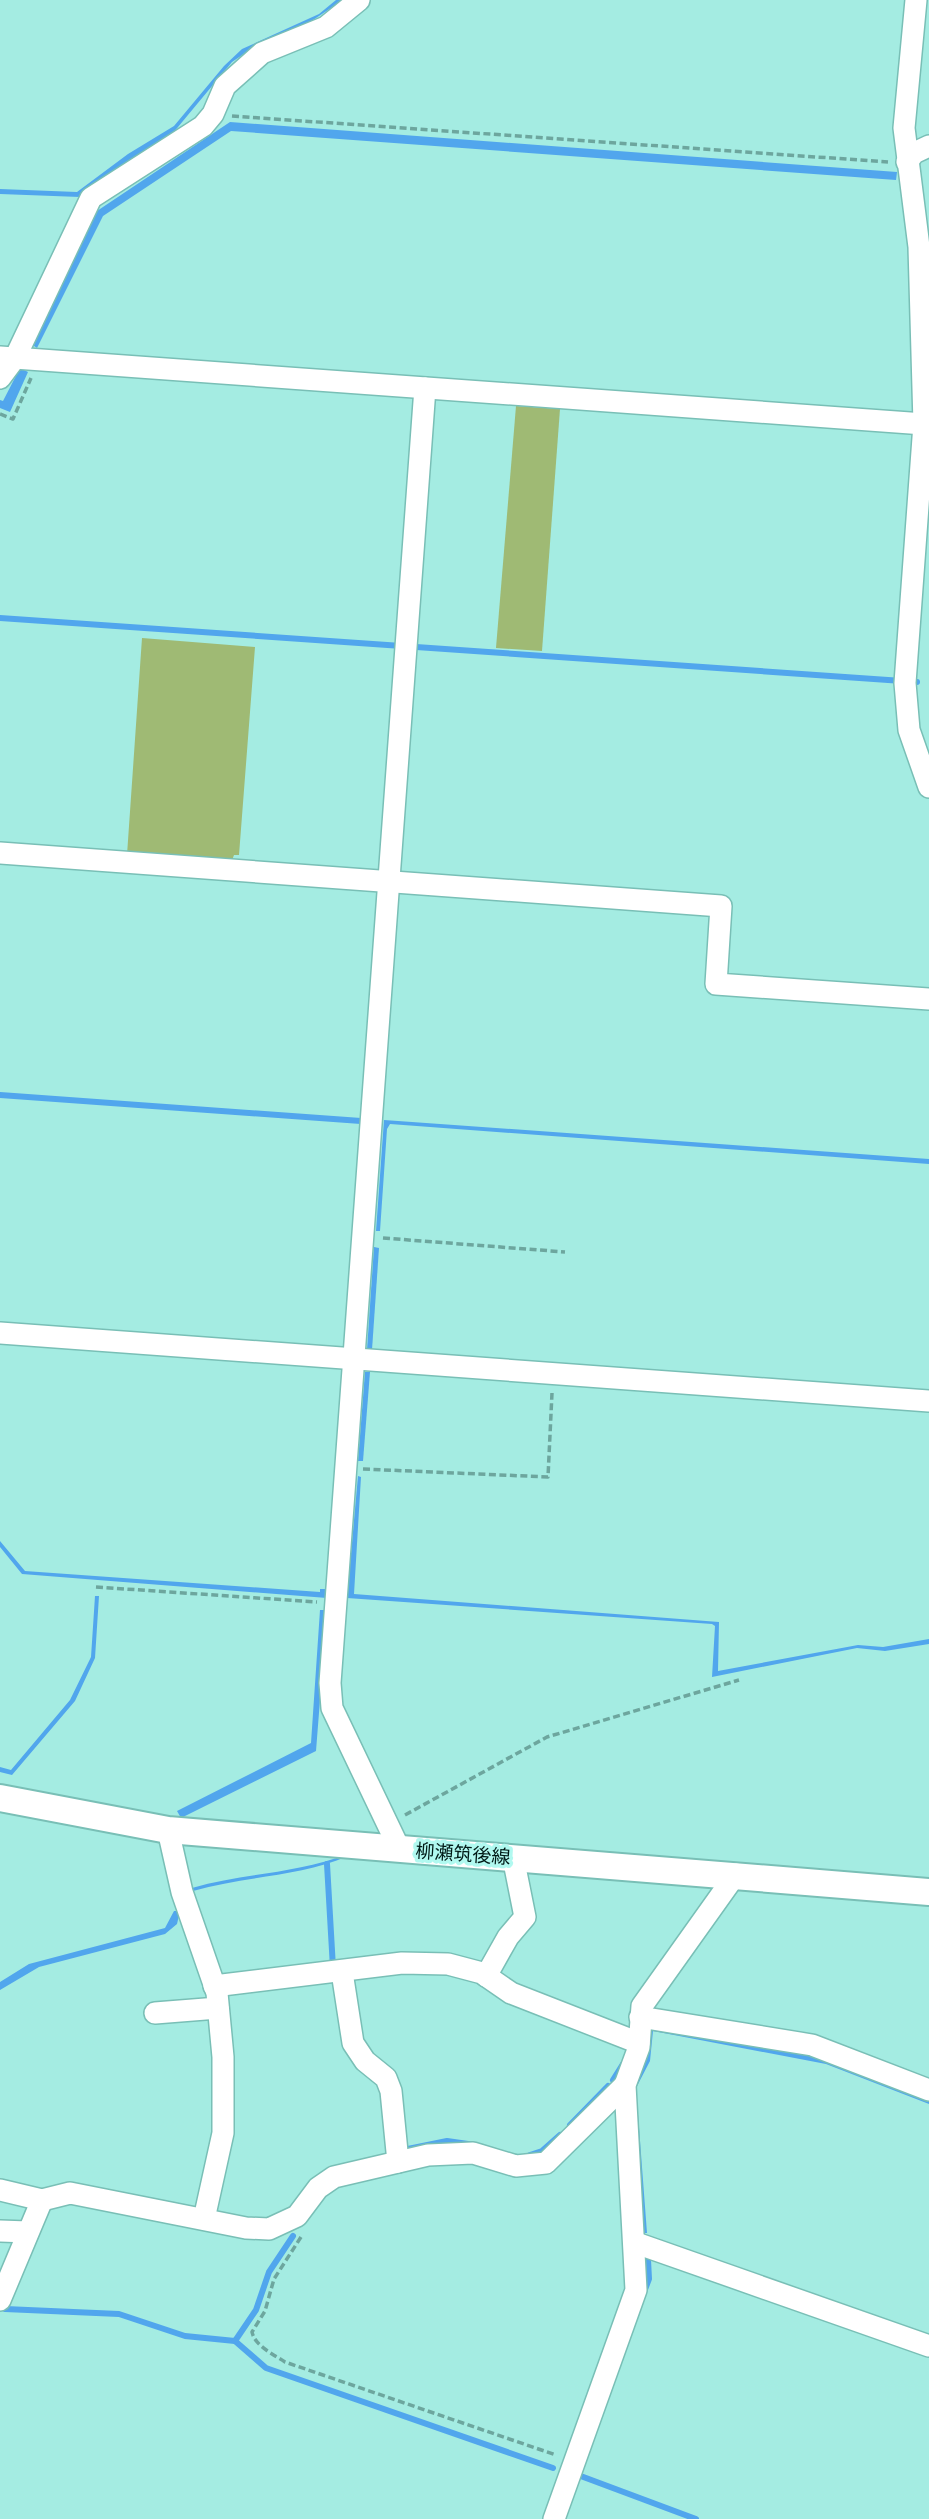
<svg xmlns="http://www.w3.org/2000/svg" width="929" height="2519" viewBox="0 0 929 2519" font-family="'Titillium Web','Noto Sans JP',sans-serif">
	<rect width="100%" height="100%" fill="#a4ece2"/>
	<g fill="#9fba74">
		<polygon points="516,406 560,409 542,651 496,648"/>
		<polygon points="142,638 255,647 239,855 234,855 231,863 127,855"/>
	</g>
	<g fill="#51a6ed">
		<polygon points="336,0 343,0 307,24 254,47 232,62 173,133 80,197 0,194 0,189 77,192 128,154 174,126 224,66 242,49 319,14"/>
		<polygon points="230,122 897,172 896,180 231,131 103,216 37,348 31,344 97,211"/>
		<polygon points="20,368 28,372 10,412 0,408 0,400 3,401"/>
		<polygon points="384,1120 929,1159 929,1164 390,1124 387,1129 380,1231 376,1231"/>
		<polygon points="374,1247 379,1248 372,1350 367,1350"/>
		<polygon points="365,1372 370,1372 363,1461 358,1461"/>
		<polygon points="358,1476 361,1477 354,1594 719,1622 718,1671 858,1645 883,1647 929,1639 929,1644 885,1651 857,1648 712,1677 715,1626 712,1624 347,1598"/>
		<polygon points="0,1541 25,1571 320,1592 320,1589 327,1589 327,1598 22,1574 0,1547"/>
		<polygon points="95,1596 99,1596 95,1658 75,1701 12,1775 0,1772 0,1767 11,1770 70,1700 91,1657"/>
		<polygon points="320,1610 327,1610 316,1751 181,1818 177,1811 311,1743"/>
		<path d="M347,1854L348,1856C299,1877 244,1876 193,1891L192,1888C243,1873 297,1874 347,1854Z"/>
		<polygon points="174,1911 180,1911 177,1924 165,1934 39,1967 0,1990 0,1982 29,1964 165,1928"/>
		<polygon points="651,2029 802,2053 929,2099 929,2104 826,2064 653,2031 650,2061 636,2088 647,2233 644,2233 633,2089 647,2058"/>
	</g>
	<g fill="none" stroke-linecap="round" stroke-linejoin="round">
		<g stroke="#51a6ed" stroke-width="6">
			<polyline points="0,618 917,682"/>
			<polyline points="0,1095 361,1121"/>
			<polyline points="327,1864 333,1968"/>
			<polyline points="613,2080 623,2064"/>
			<polyline points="570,2125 608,2086"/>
			<polyline points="403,2150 447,2141 475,2145"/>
			<polyline points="530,2155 542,2151 560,2135"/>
			<polyline points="644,2292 649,2279 648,2260"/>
			<polyline points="5,2309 119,2314 185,2336 235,2341 256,2310 269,2272 293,2236"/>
			<polyline points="235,2341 266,2368 553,2468"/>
			<polyline points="579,2470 578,2475 696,2519"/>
		</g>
		<defs>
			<g id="minor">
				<polyline points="916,0 904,128 919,247 924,424 905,683 909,730 929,787"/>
				<polyline points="907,162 914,153 929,146"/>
				<polyline points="0,357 924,424"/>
				<polyline points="0,378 15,358 91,198 203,126 213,114 225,86 262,53 326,27 359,0"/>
				<polyline points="0,853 721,906 716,984 929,999"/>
				<polyline points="0,1333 929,1401"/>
				<polyline points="168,1830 182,1892 217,1993 223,2057 223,2133 204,2219"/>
				<polyline points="399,1848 332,1708 330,1683 425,388"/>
				<polyline points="342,1972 353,2043 365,2061 386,2078 391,2091 398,2162"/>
				<polyline points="486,1976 508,1937 525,1917 513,1857"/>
				<polyline points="214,1986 402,1963 448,1964 482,1973 511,1993 639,2043"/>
				<polyline points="155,2013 218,2008"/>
				<polyline points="640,2017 812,2045 929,2090"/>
				<polyline points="0,2190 42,2200 70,2193 246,2228 269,2229 297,2216 318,2188 334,2177 428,2155 473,2153 516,2166 546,2163 625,2085"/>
				<polyline points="0,2231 28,2232"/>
				<polyline points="636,2243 929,2346"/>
				<polyline points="0,2300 42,2200"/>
				<polyline points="554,2519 636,2290 625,2085 639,2047 642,2006 736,1874"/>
			</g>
			<polyline id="major" points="0,1798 168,1830 929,1892"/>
		</defs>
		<use href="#minor" stroke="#79bfb6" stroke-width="24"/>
		<use href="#major" stroke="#79bfb6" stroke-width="30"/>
		<g stroke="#6da69e" stroke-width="3.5" stroke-dasharray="7 3.5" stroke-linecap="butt">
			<polyline points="232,116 888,162"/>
			<polyline points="0,414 13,419 31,378"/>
			<polyline points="383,1238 565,1252"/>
			<polyline points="363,1469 548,1477 552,1393"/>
			<polyline points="96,1587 317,1602"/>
			<polyline points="405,1815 547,1737 739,1680"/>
			<path d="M301,2237L274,2279L265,2311L252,2332C255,2346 273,2354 285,2362L556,2455"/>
		</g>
		<use href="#minor" stroke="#fff" stroke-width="21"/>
		<use href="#major" stroke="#fff" stroke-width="26"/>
	</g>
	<g text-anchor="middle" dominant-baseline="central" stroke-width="7" stroke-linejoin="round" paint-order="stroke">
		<g font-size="19" fill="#001a17" stroke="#b1f9f0">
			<text transform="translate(463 1853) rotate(4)">柳瀬筑後線</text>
		</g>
	</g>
</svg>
